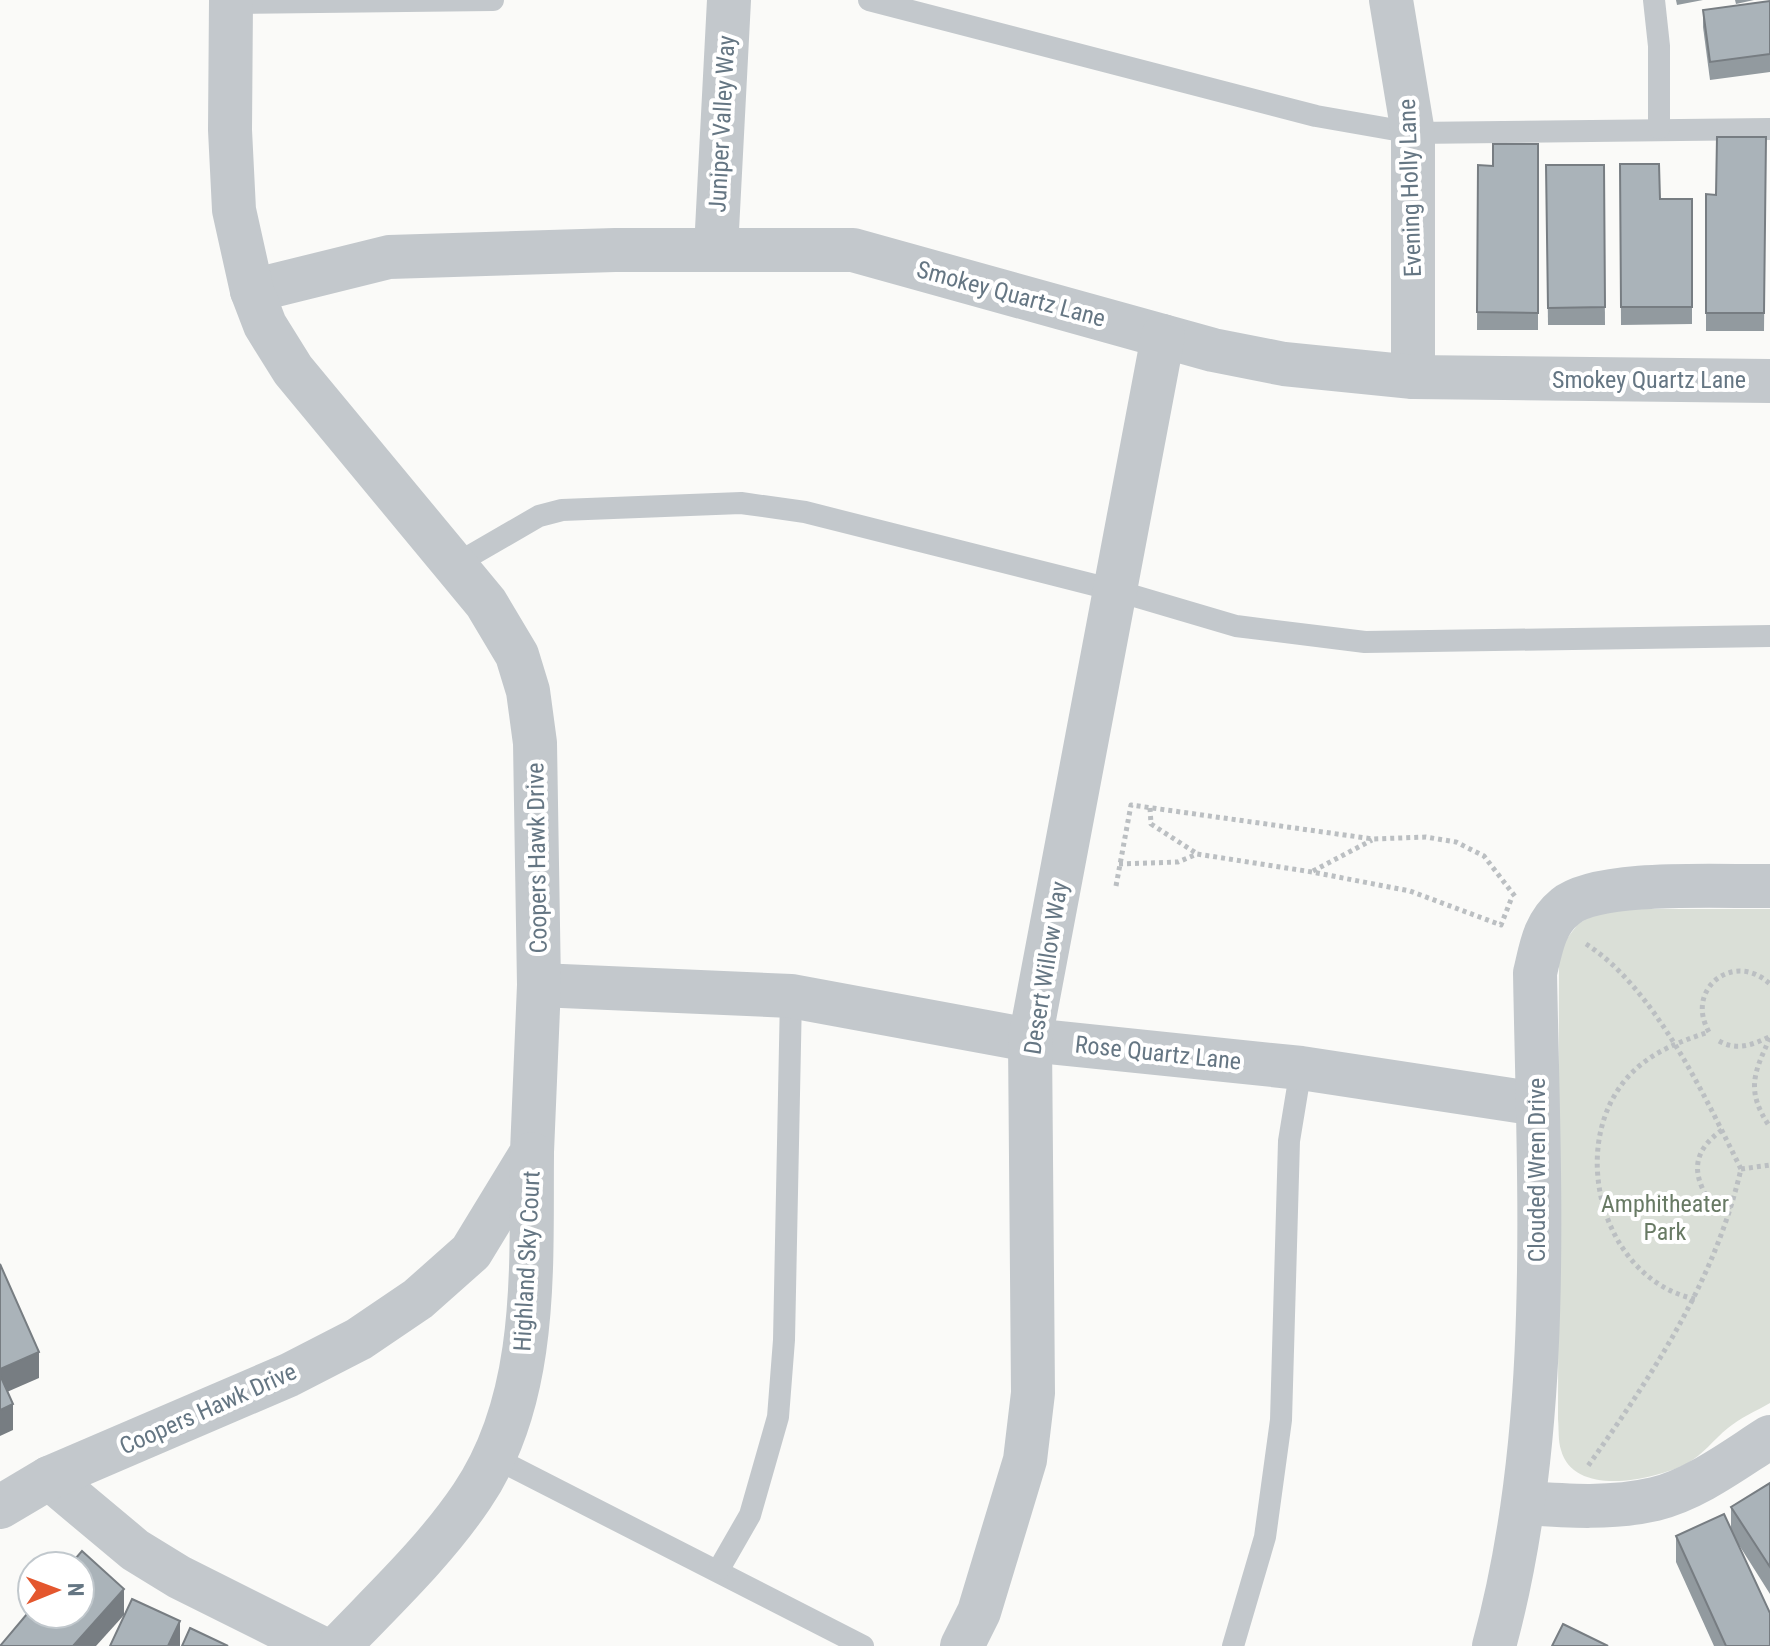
<svg xmlns="http://www.w3.org/2000/svg" width="1770" height="1646" viewBox="0 0 1770 1646" font-family="'Roboto Condensed',sans-serif">
	<rect width="100%" height="100%" fill="#fafaf8"/>
	<path fill="#dadfd7" d="M1604,909H1770V1403C1756,1411 1740,1418 1728,1428C1713,1440 1703,1455 1686,1464C1654,1480 1574,1498 1561,1450C1558,1441 1559,1429 1558,1419L1559,949L1578,924Z"/>
	<g fill="none" stroke-linecap="round" stroke-linejoin="round">
		<g stroke="#bbbfc2" stroke-width="5" stroke-dasharray="4 4" stroke-linecap="butt">
			<polyline points="1150,808 1151,824 1196,853"/>
			<polyline points="1119,864 1178,862 1197,854 1312,872 1410,891 1501,925 1512,897"/>
			<polyline points="1313,871 1372,840"/>
			<polyline points="1116,886 1131,805 1373,839 1426,837 1456,842 1484,856 1517,899"/>
			<path d="M1586,944C1655,988 1705,1097 1741,1169C1715,1281 1653,1374 1588,1466"/>
			<path d="M1770,1038C1753,1074 1746,1092 1770,1127"/>
			<path d="M1719,1041C1737,1051 1752,1045 1769,1037"/>
			<path d="M1722,1130C1694,1150 1691,1171 1708,1199L1732,1207"/>
			<polyline points="1741,1169 1770,1165"/>
			<path d="M1695,1299C1597,1278 1563,1132 1638,1067C1659,1049 1684,1040 1709,1032C1684,989 1734,950 1770,984"/>
		</g>
		<g stroke="#c3c8cc" stroke-width="22">
			<polyline points="869,0 1316,116 1413,133 1770,129"/>
			<polyline points="1654,0 1659,46 1659,128"/>
			<polyline points="231,3 493,0"/>
			<polyline points="456,564 539,516 562,510 741,503 805,512 1114,590 1236,626 1365,642 1770,636"/>
			<polyline points="493,1457 863,1646"/>
			<polyline points="719,1569 750,1515 778,1417 784,1340 791,996"/>
			<polyline points="1233,1646 1265,1537 1281,1420 1289,1141 1301,1068"/>
		</g>
		<g stroke="#c3c8cc" stroke-width="44">
			<polyline points="1391,0 1413,133 1413,377"/>
			<polyline points="716,249 729,0"/>
			<polyline points="252,291 389,257 615,250 853,250 1213,350 1284,364 1413,377 1770,381"/>
			<polyline points="539,985 791,996 1030,1040 1301,1068 1537,1104"/>
			<polyline points="49,1478 135,1550 179,1577 317,1646"/>
			<path d="M1525,1503C1568,1506 1612,1509 1655,1499C1696,1489 1735,1459 1770,1437"/>
			<polyline points="0,1507 49,1478 289,1375 359,1339 418,1299 471,1252 532,1152 539,985 535,743 528,691 517,655 486,603 293,370 265,325 252,291 234,210 230,130 231,0"/>
			<path d="M339,1646C385,1598 435,1551 472,1496C539,1397 531,1268 532,1154"/>
			<polyline points="962,1646 979,1612 1025,1460 1033,1393 1030,1040 1163,336"/>
			<path d="M1494,1646C1553,1431 1539,1194 1535,973C1541,948 1544,924 1565,907C1598,879 1724,887 1770,886"/>
		</g>
	</g>
	<g fill="#929a9f">
		<polygon points="1676,0 1703,0 1677,5"/>
		<polygon points="1735,0 1754,0 1736,4"/>
		<polygon points="1770,1 1770,72 1710,80 1703,27 1703,10"/>
		<polygon points="1766,137 1764,331 1706,331 1706,194 1716,195"/>
		<polygon points="1538,144 1538,330 1477,330 1478,165 1493,166"/>
		<polygon points="1620,164 1660,199 1692,199 1692,324 1621,325"/>
		<polygon points="1546,165 1604,165 1605,325 1548,325"/>
		<polygon points="1770,1483 1770,1594 1739,1545 1770,1646 1714,1646 1676,1562 1676,1536 1731,1529 1731,1507"/>
	</g>
	<g fill="#777d82">
		<polygon points="39,1352 39,1378 0,1395 0,1369"/>
		<polygon points="13,1404 13,1430 0,1436 0,1410"/>
		<polygon points="124,1589 124,1615 96,1646 73,1646"/>
		<polygon points="180,1621 180,1646 168,1646"/>
	</g>
	<g fill="#aab3b9" stroke="#777d82" stroke-width="2">
		<polygon points="1770,1 1770,54 1710,62 1703,10"/>
		<polygon points="1717,137 1766,137 1764,313 1706,313 1706,194 1716,195"/>
		<polygon points="1493,144 1538,144 1538,313 1477,312 1478,165 1493,166"/>
		<polygon points="1620,164 1659,164 1660,199 1692,199 1692,307 1621,307"/>
		<polygon points="1546,165 1604,165 1605,307 1548,308"/>
		<polygon points="0,1264 39,1352 0,1369"/>
		<polygon points="0,1375 13,1404 0,1410"/>
		<polygon points="1770,1483 1770,1567 1731,1507"/>
		<polygon points="1724,1514 1770,1613 1770,1646 1726,1646 1676,1536"/>
		<polygon points="82,1551 124,1589 73,1646 0,1646 32,1608 32,1614 80,1614 80,1566 69,1566"/>
		<polygon points="132,1599 180,1621 168,1646 110,1646"/>
		<polygon points="1563,1624 1608,1646 1552,1646"/>
		<polygon points="190,1628 228,1646 182,1646"/>
	</g>
	<g text-anchor="middle" dominant-baseline="central" stroke-width="8" stroke-linejoin="round" paint-order="stroke">
		<g font-size="24" fill="#657683" stroke="#fff">
			<text transform="translate(722 124) rotate(-87)">Juniper Valley Way</text>
			<text transform="translate(1410 188) rotate(-92)">Evening Holly Lane</text>
			<text transform="translate(1011 294) rotate(15)">Smokey Quartz Lane</text>
			<text x="1649" y="380">Smokey Quartz Lane</text>
			<text transform="translate(537 858) rotate(-91)">Coopers Hawk Drive</text>
			<text transform="translate(1046 968) rotate(-81)">Desert Willow Way</text>
			<text transform="translate(1158 1053) rotate(6)">Rose Quartz Lane</text>
			<text transform="translate(1537 1170) rotate(-90)">Clouded Wren Drive</text>
			<text transform="translate(527 1261) rotate(-87)">Highland Sky Court</text>
			<text transform="translate(208 1409) rotate(-24)">Coopers Hawk Drive</text>
		</g>
		<g font-size="24" fill="#687a64" stroke="#fff">
			<text x="1665" y="1204">Amphitheater<tspan x="1665" dy="28">Park</tspan></text>
		</g>
	</g>
	<g transform="translate(56 1590) rotate(89)"><circle r="38" fill="#ffffff" stroke="#c1c8cd" stroke-width="2"/>
	<path d="M0-6L14 30L0 20L-14 30Z" fill="#e4572e"/>
	<text y="-12" font-size="22" font-weight="bold" text-anchor="middle" fill="#657683">N</text>
	</g>
</svg>
